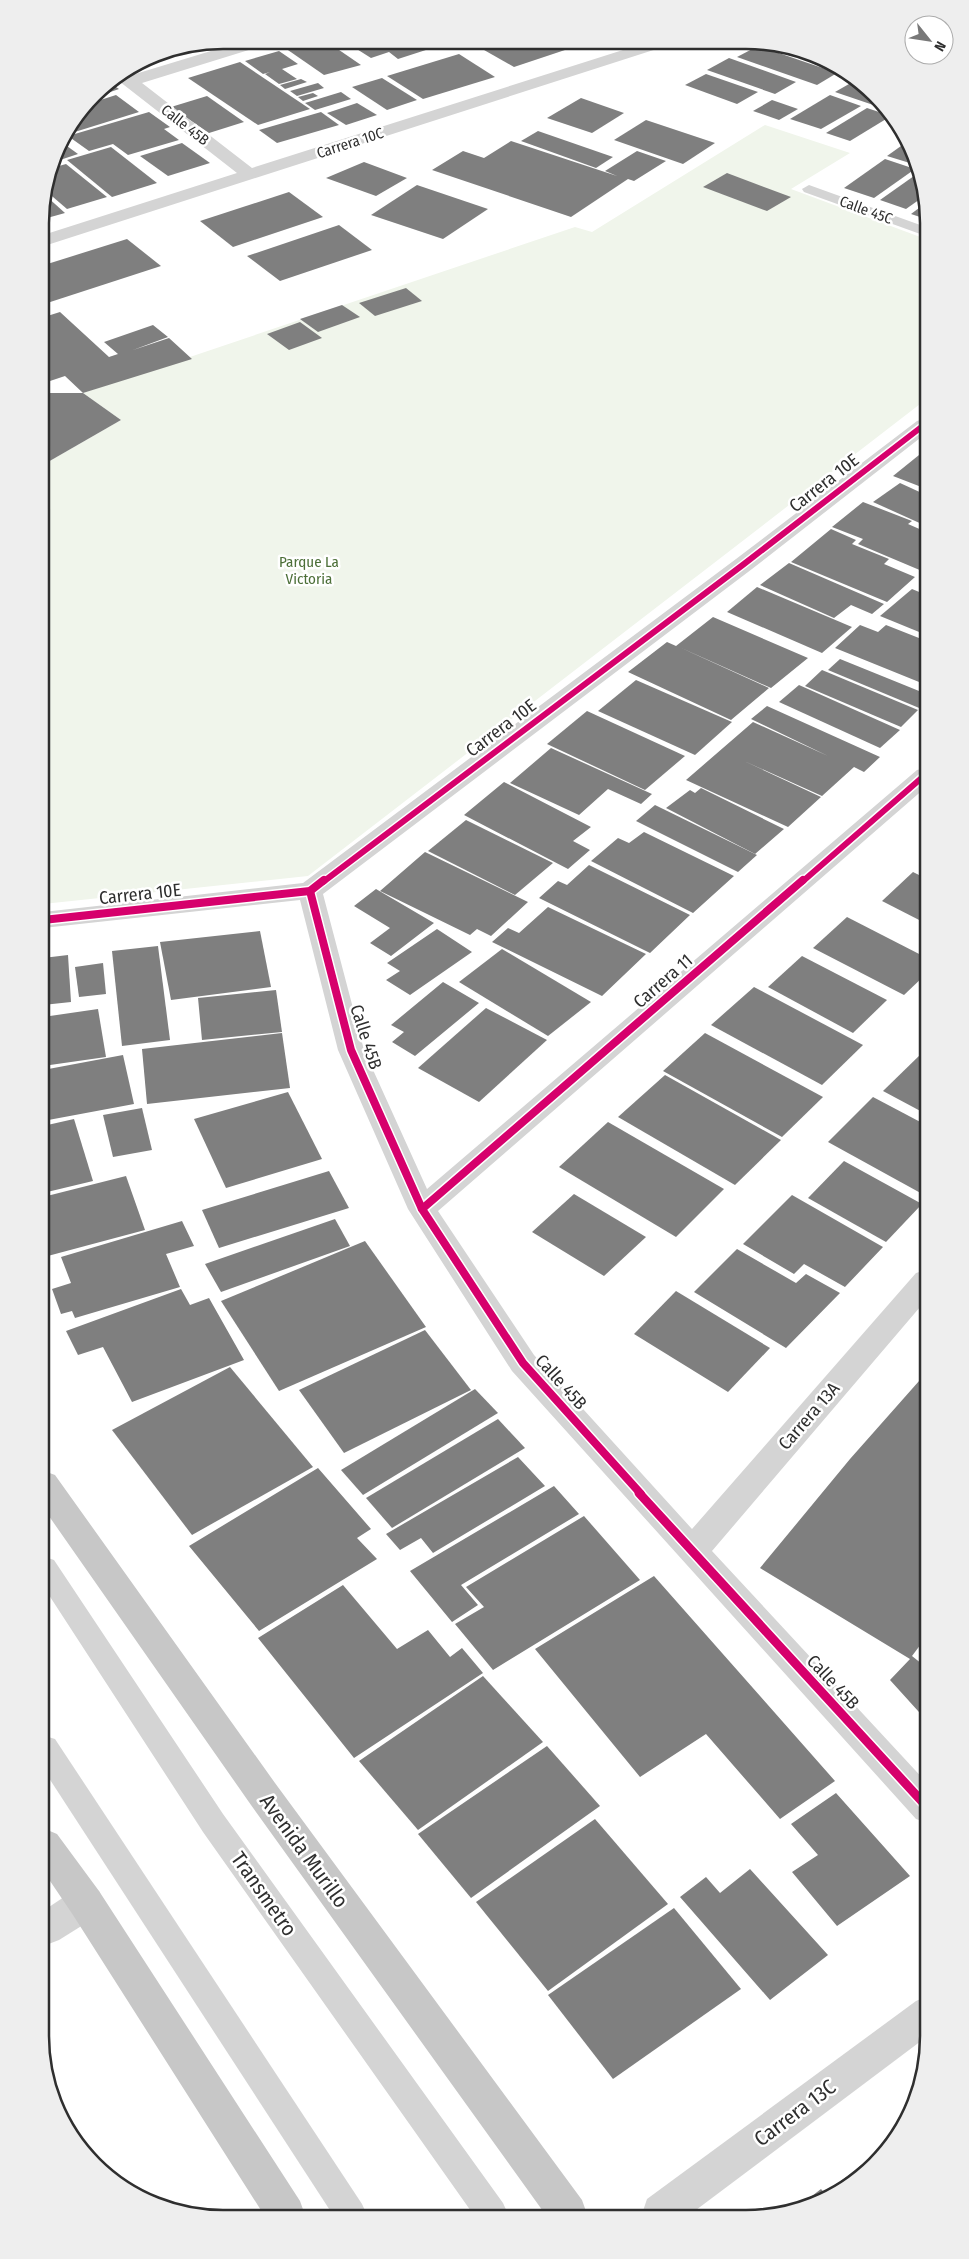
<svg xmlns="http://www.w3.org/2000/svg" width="969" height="2259" viewBox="0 0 969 2259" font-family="'Fira Sans Condensed',sans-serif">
	<rect width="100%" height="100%" fill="#fff"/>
	<polygon fill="#f0f5eb" points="765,125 850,153 791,189 923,238 924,401 308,876 43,904 41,466 121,420 83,393 575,227 592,232"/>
	<g fill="#7f7f7f">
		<polygon points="312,41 326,41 361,65 324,75 285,48"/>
		<polygon points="344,41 416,41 429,49 398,59 389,52 371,58"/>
		<polygon points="491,42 560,42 571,48 514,67 477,46"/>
		<polygon points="758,46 837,73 817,85 737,57"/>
		<polygon points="790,46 827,59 843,70 782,50"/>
		<polygon points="279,51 298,64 282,69 297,79 279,84 265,74 270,72 263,74 245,61"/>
		<polygon points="459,54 495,77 423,99 387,76"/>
		<polygon points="729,58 796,82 775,94 707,70"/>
		<polygon points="240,62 310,109 258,125 188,78"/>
		<polygon points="706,74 758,92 737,104 685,85"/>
		<polygon points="382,78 417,100 387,110 352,87"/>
		<polygon points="301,79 307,82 285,89 280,85"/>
		<polygon points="856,80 875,93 888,110 835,92"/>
		<polygon points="108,82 119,89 93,98 102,86"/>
		<polygon points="318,83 324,88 297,96 290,91"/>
		<polygon points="341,92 351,99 315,110 305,103"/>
		<polygon points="313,93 318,96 303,101 298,97"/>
		<polygon points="116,95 139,112 65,135 88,104"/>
		<polygon points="830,95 861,106 821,129 790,119"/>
		<polygon points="207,96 244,122 209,133 171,107"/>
		<polygon points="581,98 624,113 592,133 547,118"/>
		<polygon points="772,100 798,109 779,120 753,111"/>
		<polygon points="357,103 377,115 346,125 327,113"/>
		<polygon points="867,108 891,116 850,141 826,133"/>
		<polygon points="149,112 170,127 164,129 179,140 128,155 113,144 89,151 68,136"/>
		<polygon points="321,112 339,125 277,143 259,130"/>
		<polygon points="646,120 715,143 683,164 614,140"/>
		<polygon points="538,131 613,157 596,168 521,141"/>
		<polygon points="60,141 78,154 54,162"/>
		<polygon points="511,141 617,176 605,171 637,151 666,161 634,181 628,179 571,217 432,170 463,151 484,158"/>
		<polygon points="908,141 917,161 913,164 887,156"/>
		<polygon points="182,143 210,163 168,176 140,156"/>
		<polygon points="111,147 157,183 112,197 67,160"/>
		<polygon points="885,159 915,169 874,198 844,188"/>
		<polygon points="364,162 407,178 376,196 326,178"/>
		<polygon points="66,164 107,197 67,209 46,191 52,168"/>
		<polygon points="921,171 923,176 923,197 906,209 880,200"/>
		<polygon points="727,173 791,197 767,211 703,187"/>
		<polygon points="417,185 488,209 443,239 371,215"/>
		<polygon points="289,192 323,217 233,247 200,221"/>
		<polygon points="45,195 65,213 40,220"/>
		<polygon points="923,205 923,218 911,214"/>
		<polygon points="339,225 372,250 280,281 247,256"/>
		<polygon points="127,239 161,266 41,305 41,266"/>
		<polygon points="406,288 422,301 375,316 359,303"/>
		<polygon points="342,305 360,317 318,332 300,319"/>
		<polygon points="60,312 109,357 118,354 104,342 153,325 168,337 133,350 169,338 192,359 83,393 65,376 41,384 41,318"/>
		<polygon points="300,322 322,338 289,350 267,334"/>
		<polygon points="41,393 83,393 121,420 41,466"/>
		<polygon points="924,451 924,488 893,476"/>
		<polygon points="900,483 924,494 924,525 873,502"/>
		<polygon points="863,502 912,521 908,524 924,531 924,569 922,571 858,544 863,539 832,527"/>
		<polygon points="831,529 856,540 852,544 889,559 884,564 915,577 887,602 791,562"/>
		<polygon points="789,563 884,604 872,614 851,605 834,618 760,585"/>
		<polygon points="757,587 852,627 822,653 727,612"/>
		<polygon points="912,589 924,594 924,634 880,616"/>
		<polygon points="713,617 808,658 771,688 679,647 769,688 731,720 628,672 667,642 676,646"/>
		<polygon points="860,625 878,632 886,625 924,640 924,684 835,648"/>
		<polygon points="840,659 924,693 924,710 828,670"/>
		<polygon points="822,670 918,710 901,727 805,686"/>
		<polygon points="636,680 732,722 695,755 598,711"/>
		<polygon points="799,685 900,730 880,748 779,702"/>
		<polygon points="767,706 880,757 864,772 854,767 822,796 744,761 821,797 788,827 686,780 753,722 828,756 751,719"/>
		<polygon points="587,711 685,756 645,790 547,744"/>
		<polygon points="551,748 652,794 641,804 608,789 579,815 510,783"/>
		<polygon points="504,782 591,827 573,841 590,850 568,869 464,815"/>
		<polygon points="701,788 784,829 755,854 666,808 690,790 695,793"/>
		<polygon points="655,805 757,855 738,872 636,821"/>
		<polygon points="466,820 553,863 515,895 428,851"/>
		<polygon points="644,832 734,876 693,913 591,861 618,838 629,843"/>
		<polygon points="425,852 528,902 491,936 477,929 470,935 380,891"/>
		<polygon points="589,865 690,915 650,953 539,898 558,881 567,885"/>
		<polygon points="913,872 925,878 925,923 882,901"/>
		<polygon points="376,889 434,923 391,956 370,943 390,928 354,906"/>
		<polygon points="548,907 646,954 602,996 492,942 508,928 519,933"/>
		<polygon points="847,917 925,957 925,975 904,995 813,948"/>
		<polygon points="437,929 472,952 410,995 386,980 400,971 387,963"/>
		<polygon points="260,931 271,987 171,1000 160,942"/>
		<polygon points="158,946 170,1040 122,1046 112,951"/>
		<polygon points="502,949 591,1002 548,1036 459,982"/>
		<polygon points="68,955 71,1002 43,1005 43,958"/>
		<polygon points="802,956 887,1000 853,1033 768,987"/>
		<polygon points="103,963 106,994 79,997 75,967"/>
		<polygon points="443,982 479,1003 415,1056 392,1042 404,1032 391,1025"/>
		<polygon points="754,987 863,1045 822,1085 711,1025"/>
		<polygon points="276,990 282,1032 202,1040 198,998"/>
		<polygon points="486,1008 547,1040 479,1102 418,1068"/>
		<polygon points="98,1009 106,1057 43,1066 43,1017"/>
		<polygon points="282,1033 290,1088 147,1104 142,1049"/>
		<polygon points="705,1033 823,1097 782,1137 663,1071"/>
		<polygon points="922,1053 926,1055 926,1114 883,1091"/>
		<polygon points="123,1055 134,1104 43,1121 43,1070"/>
		<polygon points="665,1075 781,1140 735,1185 618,1117"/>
		<polygon points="288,1092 322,1159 226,1188 194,1119"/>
		<polygon points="873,1097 926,1125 926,1196 828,1142"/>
		<polygon points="142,1108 152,1150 113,1157 103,1115"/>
		<polygon points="74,1119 93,1181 43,1193 43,1126"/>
		<polygon points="608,1122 724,1189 676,1237 559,1167"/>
		<polygon points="844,1161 922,1204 886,1242 808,1198"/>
		<polygon points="329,1171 349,1208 219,1248 202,1210"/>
		<polygon points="126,1176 145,1230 44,1257 43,1197"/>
		<polygon points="574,1194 646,1237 604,1276 532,1232"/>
		<polygon points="792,1195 883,1247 845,1287 804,1264 794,1274 743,1244"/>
		<polygon points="335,1219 350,1246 221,1292 205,1264"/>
		<polygon points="182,1221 194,1246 166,1254 180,1287 75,1318 72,1311 61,1314 52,1289 71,1283 61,1257"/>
		<polygon points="365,1241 426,1327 279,1391 221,1301"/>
		<polygon points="737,1249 796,1283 806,1274 840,1293 786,1348 694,1292"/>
		<polygon points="181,1289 190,1305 209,1298 244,1360 132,1402 103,1347 78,1355 66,1331"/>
		<polygon points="676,1291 770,1348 728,1392 634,1334"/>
		<polygon points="425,1330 471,1390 344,1453 299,1390"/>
		<polygon points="230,1367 313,1467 192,1535 112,1430"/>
		<polygon points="927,1372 927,1636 912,1656 927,1668 928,1722 890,1680 910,1659 760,1568 850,1459"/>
		<polygon points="475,1389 498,1413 363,1495 341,1470"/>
		<polygon points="498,1419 525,1448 392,1528 366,1498"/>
		<polygon points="518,1457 545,1486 433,1553 421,1538 400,1550 386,1534"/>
		<polygon points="318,1468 371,1529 357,1538 377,1559 259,1631 189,1546"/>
		<polygon points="554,1486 579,1514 461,1585 478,1605 452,1622 410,1571"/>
		<polygon points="584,1516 640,1580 493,1670 455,1624 484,1607 466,1587"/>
		<polygon points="654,1576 835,1781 780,1819 706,1734 640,1777 535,1649"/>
		<polygon points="343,1585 397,1649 428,1630 450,1657 462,1648 483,1673 354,1758 258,1638"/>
		<polygon points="483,1676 543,1742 418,1830 359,1761"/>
		<polygon points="547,1746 600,1806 471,1898 418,1834"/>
		<polygon points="836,1793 910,1876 837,1926 792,1872 818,1855 791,1824"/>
		<polygon points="595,1819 668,1904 548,1991 476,1902"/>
		<polygon points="750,1869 828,1955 770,2000 680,1897 706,1877 720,1893"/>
		<polygon points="674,1908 741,1989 613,2079 548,1995"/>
		<polygon points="897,2137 891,2148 847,2188 837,2193 832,2188"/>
		<polygon points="821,2189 828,2197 790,2213"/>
	</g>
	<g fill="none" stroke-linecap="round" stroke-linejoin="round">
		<g fill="#d4d4d4" fill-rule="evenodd">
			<polygon points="809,185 923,226 923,235 804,192 802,189"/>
			<polygon points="45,1557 54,1560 223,1814 503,2203 508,2214 473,2214 203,1832 45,1589"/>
			<polygon points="45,1736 55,1739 362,2204 367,2215 333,2215 45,1772"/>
		</g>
		<g fill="#d4d4d4" fill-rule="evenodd">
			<polygon points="247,40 273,40 271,43 142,83 252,168 645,43 668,43 666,46 41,247 40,236 237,173 115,78 126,71 132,75"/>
			<polygon points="924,419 924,435 752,569 323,894 364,1050 427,1189 917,770 925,768 925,788 438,1211 534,1355 692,1529 916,1273 926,1270 926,1300 712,1551 928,1784 928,1823 916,1819 512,1371 408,1209 338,1050 300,900 43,928 43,912 303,883 736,559 917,421"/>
			<polygon points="86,1887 99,1891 104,1903 99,1915 59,1940 46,1945 46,1909 73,1891"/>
			<polygon points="928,1996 929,2035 692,2213 642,2214 647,2199 916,2001"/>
		</g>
		<g fill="#c7c7c7" fill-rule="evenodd">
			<polygon points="44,1471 55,1475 275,1783 582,2200 587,2214 545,2214 251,1805 44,1509"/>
			<polygon points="45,1829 57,1834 99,1891 300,2201 305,2215 264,2215 73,1915 46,1875"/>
		</g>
		<defs>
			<g id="cycleway-far2">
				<polyline points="323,882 744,564 924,425"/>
				<polyline points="802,882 925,775"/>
			</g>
			<g id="cycleway-far1">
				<polyline points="310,891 351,1050 422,1209 523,1363 641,1494"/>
				<polyline points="43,920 310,891 324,880"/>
				<polyline points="422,1209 803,880"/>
			</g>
			<polyline id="cycleway" points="639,1493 928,1808"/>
		</defs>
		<use href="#cycleway-far2" stroke="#fff" stroke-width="9"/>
		<use href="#cycleway-far1" stroke="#fff" stroke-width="11"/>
		<use href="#cycleway" stroke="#fff" stroke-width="12"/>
		<use href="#cycleway-far2" stroke="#d6006c" stroke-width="6"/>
		<use href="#cycleway-far1" stroke="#d6006c" stroke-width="8"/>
		<use href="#cycleway" stroke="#d6006c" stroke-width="9"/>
	</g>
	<g text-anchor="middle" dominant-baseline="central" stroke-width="5" stroke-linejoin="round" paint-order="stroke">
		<g font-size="15" fill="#2f2f2f" stroke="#fff">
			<text transform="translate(185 125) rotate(38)">Calle 45B</text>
			<text transform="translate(350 143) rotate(-18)">Carrera 10C</text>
			<text transform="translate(866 210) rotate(20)">Calle 45C</text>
		</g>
		<g font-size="15" fill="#4c6f38" stroke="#fff">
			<text x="309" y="562">Parque La<tspan x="309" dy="17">Victoria</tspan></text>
		</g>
		<g font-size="18" fill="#2f2f2f" stroke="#fff">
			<text transform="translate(824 483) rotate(-38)">Carrera 10E</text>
			<text transform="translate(501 728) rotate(-37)">Carrera 10E</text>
			<text transform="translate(140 894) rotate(-6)">Carrera 10E</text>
			<text transform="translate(663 981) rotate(-41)">Carrera 11</text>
			<text transform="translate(366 1037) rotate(72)">Calle 45B</text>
			<text transform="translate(561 1382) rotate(48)">Calle 45B</text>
			<text transform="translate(809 1416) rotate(-49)">Carrera 13A</text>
			<text transform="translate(833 1682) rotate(47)">Calle 45B</text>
		</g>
		<g font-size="21" fill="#2f2f2f" stroke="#fff">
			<text transform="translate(304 1851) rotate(54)">Avenida Murillo</text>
			<text transform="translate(264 1894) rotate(55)">Transmetro</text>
			<text transform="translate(795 2113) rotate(-37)">Carrera 13C</text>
		</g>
	</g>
	<path d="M0 0H969V2259H0ZM223 49H746A174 174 0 0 1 920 223V2036A174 174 0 0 1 746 2210H223A174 174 0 0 1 49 2036V223A174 174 0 0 1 223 49Z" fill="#eee" fill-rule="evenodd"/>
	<path fill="none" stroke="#2f2f2f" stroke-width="2.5" d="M223 49H746A174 174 0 0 1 920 223V2036A174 174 0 0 1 746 2210H223A174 174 0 0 1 49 2036V223A174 174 0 0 1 223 49Z"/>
	<g transform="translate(929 40) rotate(120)"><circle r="24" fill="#ffffff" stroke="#acacac"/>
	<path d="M0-4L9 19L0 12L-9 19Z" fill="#787878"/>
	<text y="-8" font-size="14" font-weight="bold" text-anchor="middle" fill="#2f2f2f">N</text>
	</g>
</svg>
